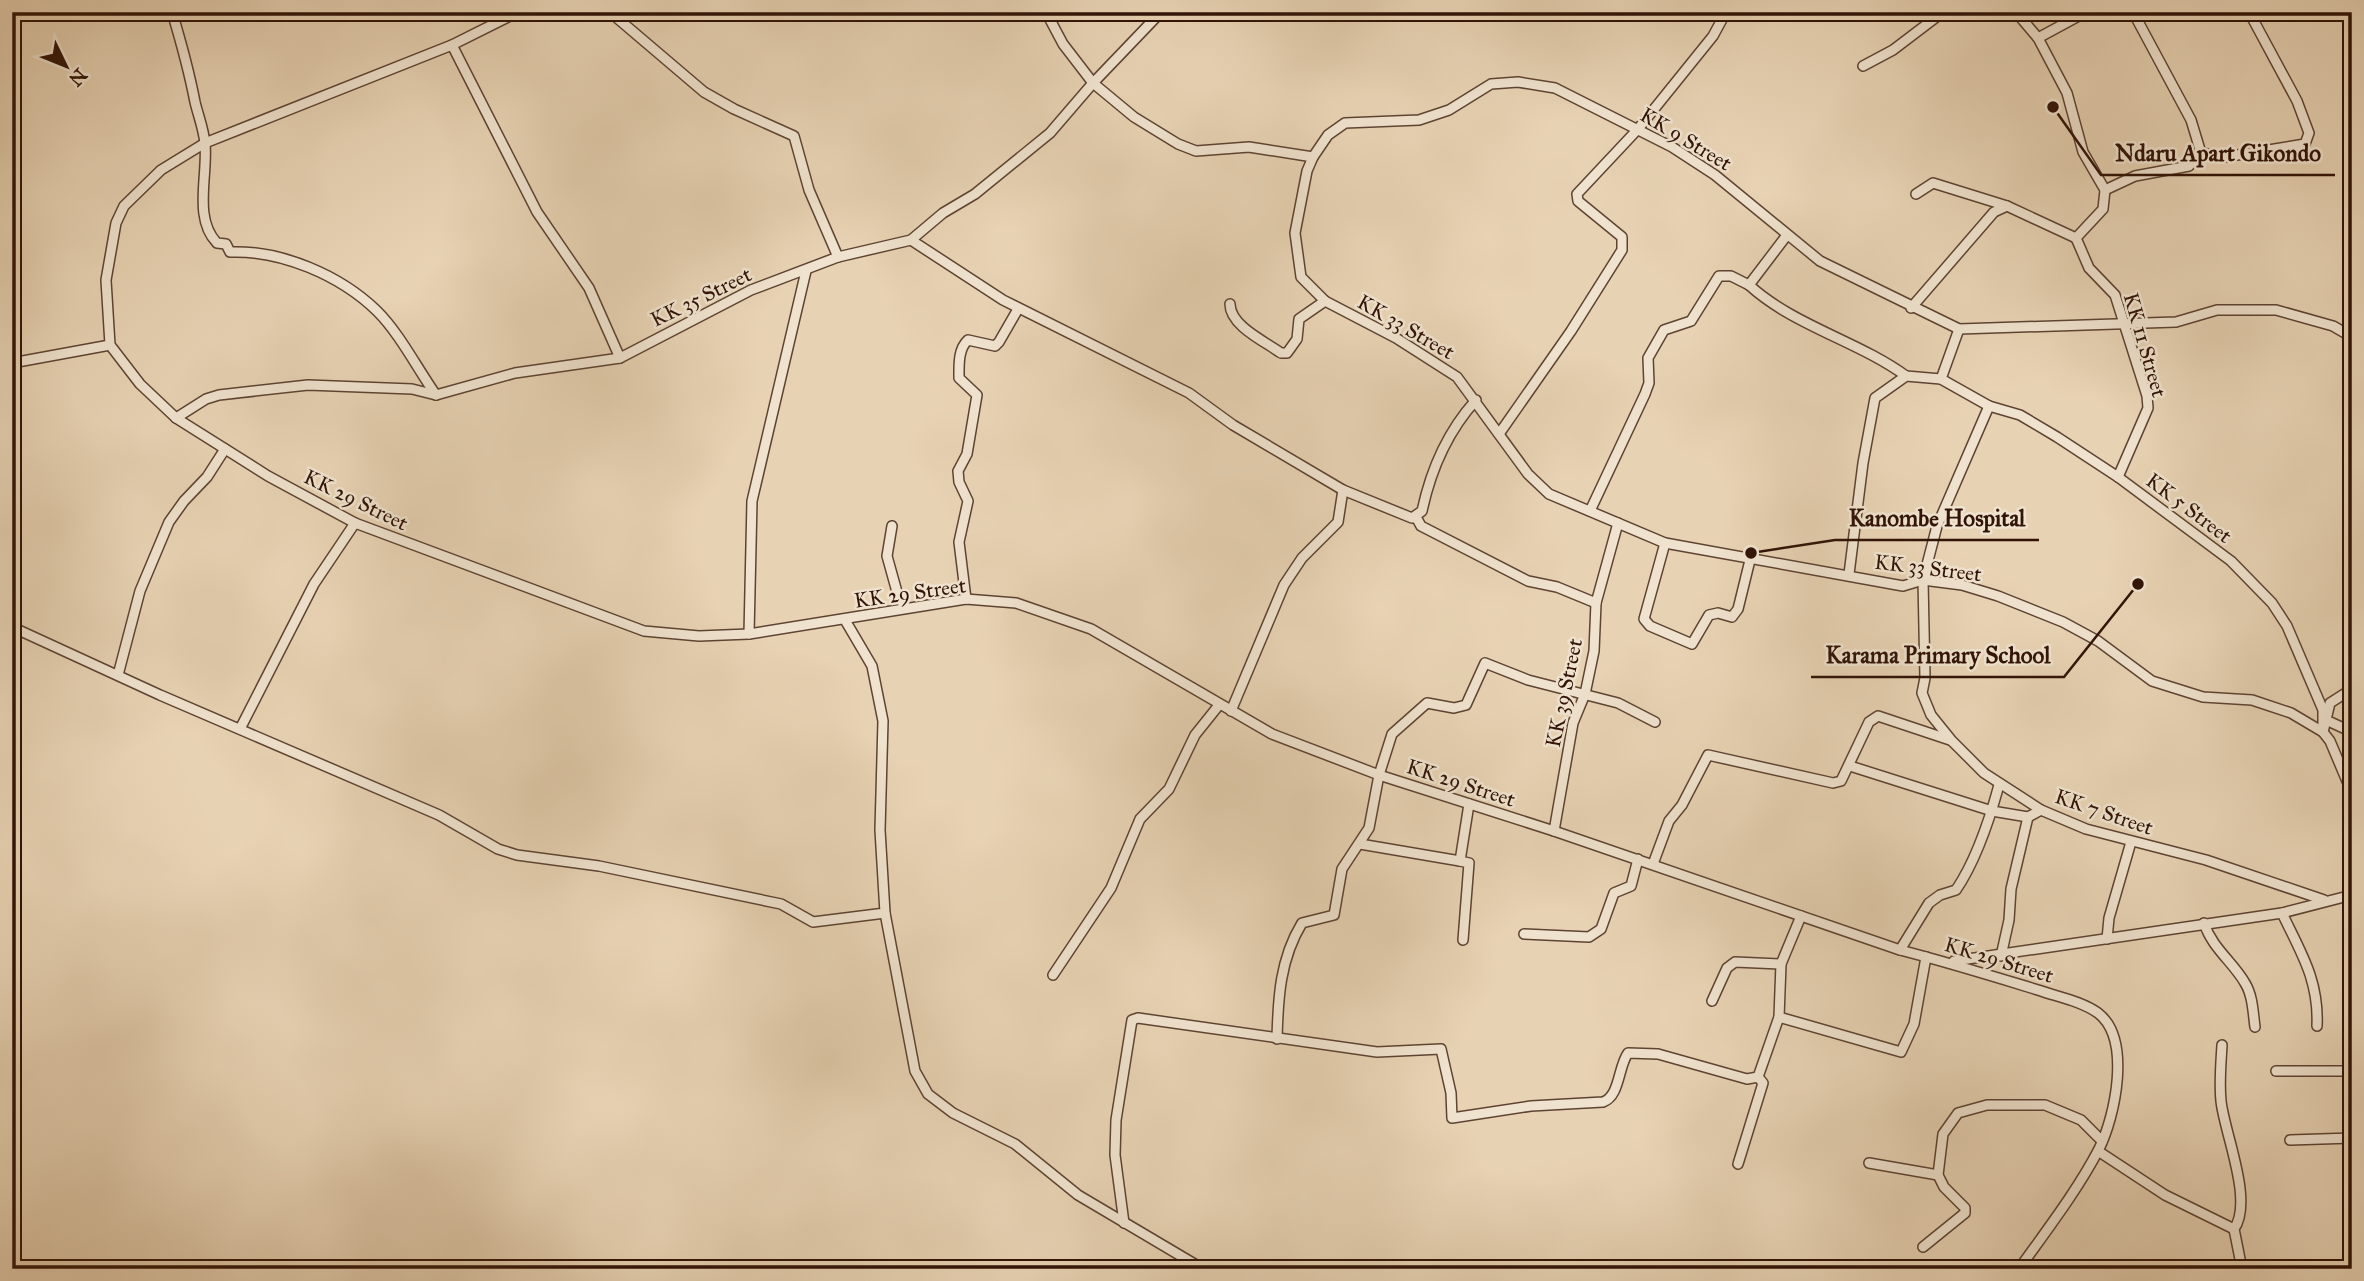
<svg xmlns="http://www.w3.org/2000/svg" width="2364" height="1281" viewBox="0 0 2364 1281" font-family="'IM FELL Great Primer',serif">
	<rect width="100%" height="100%" fill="#e7d2b3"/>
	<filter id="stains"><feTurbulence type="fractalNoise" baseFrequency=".00286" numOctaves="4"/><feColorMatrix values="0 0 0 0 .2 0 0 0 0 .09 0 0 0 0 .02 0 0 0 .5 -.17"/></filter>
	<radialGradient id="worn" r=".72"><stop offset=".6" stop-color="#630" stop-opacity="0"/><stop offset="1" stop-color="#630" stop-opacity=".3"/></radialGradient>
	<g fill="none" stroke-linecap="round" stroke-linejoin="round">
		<defs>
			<g id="street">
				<path d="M172,12C181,42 189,71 195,102C198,115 204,130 205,144C208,176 193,218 217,243L226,244L230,252C281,250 340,275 377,311C400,334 417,368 436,395"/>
				<path d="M518,12L452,45L205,143L161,170L124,206L116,223L106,280L110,345L140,384L176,418L268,476L355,523L644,631L699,636L749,634L966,599L1016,603L1091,629L1272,734L1379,775L1554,831L1900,950C1947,962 1992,976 2038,990C2058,997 2081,1001 2098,1013C2132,1039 2115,1117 2099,1149C2077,1191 2046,1231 2019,1269"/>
				<polyline points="610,12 704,92 734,109 794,136 809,190 838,257"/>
				<polyline points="1046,12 1063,44 1093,83 1134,117 1178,144 1196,151 1249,147 1313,157 1328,135 1345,123 1419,120 1449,110 1491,84 1518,82 1555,88 1672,147 1715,175 1820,261 1959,329 2176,322 2217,310 2276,310 2333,326 2352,337"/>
				<polyline points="2016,12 2038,38 2067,93 2083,152 2105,190 2103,209 2076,238 2089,268 2115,295 2147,396 2148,408 2118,477"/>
				<polyline points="2133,12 2191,120 2201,153"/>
				<polyline points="2038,38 2086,12"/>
				<polyline points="452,45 537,212 589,288 620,358"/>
				<polyline points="1863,66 1893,50 1943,12"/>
				<polyline points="1313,157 1307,171 1295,233 1301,277 1325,301 1396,338 1457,377 1528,474 1549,494 1665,543 1903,586 1923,580 1962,585 1998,596 2063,622 2098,641 2152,681 2203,697 2252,700 2291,713 2323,732 2330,703 2352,689"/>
				<polyline points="2105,190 2135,176 2189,166 2201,153 2225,157 2305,144 2309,133 2297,101 2249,12"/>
				<polyline points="1916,194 1933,183 2007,206"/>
				<path d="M1787,235L1749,285C1794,326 1858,341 1906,376"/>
				<path d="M911,240L1003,300L1189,393L1233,425L1343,490L1412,518L1422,511C1431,469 1447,432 1476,400"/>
				<path d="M1230,304C1230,326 1266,342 1281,353H1287L1297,339L1299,319L1325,301"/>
				<polyline points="1911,308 1994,212 2007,206 2076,238"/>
				<polyline points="1959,329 1941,379 1989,406 2020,415 2057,437 2118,477 2231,561 2272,603 2287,626 2323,710 2323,732 2330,741 2352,793"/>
				<polyline points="12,363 110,345"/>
				<polyline points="1989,406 1937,526 1923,580 1925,678 1922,693 1931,715 1952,741 1984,773 2041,810 2086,829 2206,860 2324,900"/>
				<polyline points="176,418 206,399 219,395 308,385 412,389 436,395 515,373 620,358 751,290 838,257 911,240 943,213 975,194 1050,133 1093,83 1161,12"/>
				<polyline points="1499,434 1571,331 1622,250 1622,237 1578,201 1577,194 1638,129 1713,36 1726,12"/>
				<polyline points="1590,511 1645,394 1649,383 1648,358 1664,330 1691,321 1719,276 1731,276 1749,285"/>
				<polyline points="1416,517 1421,526 1528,581 1557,587 1596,603"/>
				<polyline points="892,526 887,556 897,592 905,608"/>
				<polyline points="1665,543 1644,619 1650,626 1692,644 1709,615 1718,613 1732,617 1738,609 1751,556"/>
				<polyline points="1849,574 1863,463 1875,398 1906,376 1941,379"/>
				<path d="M966,599L959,542L968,501L959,482L958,471L967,454L977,395L959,378C959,365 958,349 968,340L995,346L999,342L1018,309"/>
				<polyline points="12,627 160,695 439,815 498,849 517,855 599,866 781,904 813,922 885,913 880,830 883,721 872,666 845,620"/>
				<polyline points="749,634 752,501 806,271"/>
				<polyline points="118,675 140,591 169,522 184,501 207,477 225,449"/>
				<polyline points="1231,711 1284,585 1302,558 1338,522 1343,490"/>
				<polyline points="2326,720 2352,732"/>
				<polyline points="240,729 314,584 355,523"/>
				<polyline points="1850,766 1992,811 2028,817"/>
				<polyline points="1554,831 1573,723 1585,694 1594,651 1596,603 1618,523"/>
				<polyline points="1360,844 1460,861 1469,804"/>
				<polyline points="1460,861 1469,863 1463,940"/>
				<polyline points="1653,864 1669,821 1682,805 1708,755 1833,783 1841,781 1869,722 1878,716 1950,740"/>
				<polyline points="885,913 915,1071 928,1094 953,1113 1015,1144 1078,1195 1203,1269"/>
				<path d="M2282,913C2301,953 2319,980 2317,1026"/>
				<path d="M2204,923C2212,948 2233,962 2245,983C2253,996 2253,1013 2255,1027"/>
				<polyline points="1524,934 1589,937 1601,929 1614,893 1631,886 1638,859"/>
				<polyline points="2107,939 2109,918 2131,842"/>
				<path d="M1900,950L1929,903L1940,895L1956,890C1975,862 1990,818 1999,785"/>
				<polyline points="2001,956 2009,920 2011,889 2028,817 2041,810"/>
				<polyline points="1954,961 2282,913 2352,895"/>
				<polyline points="1053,975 1111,888 1140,819 1169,789 1195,735 1219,705"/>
				<polyline points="1712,1001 1727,968 1735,962 1781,964"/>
				<polyline points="1779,1017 1901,1052 1914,1024 1926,957"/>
				<path d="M1277,1039C1278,998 1280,959 1302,923L1334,915L1342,869L1369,828L1379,775L1392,734L1427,703L1454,708L1466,705L1485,663L1528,680L1618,703L1655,722"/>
				<path d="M2222,1045C2221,1063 2219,1083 2221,1101C2224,1132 2254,1201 2234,1229L2242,1269"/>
				<polyline points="2276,1071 2352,1071"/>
				<polyline points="2290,1140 2352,1138"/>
				<polyline points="2098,1151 2165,1195 2234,1229"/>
				<polyline points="1869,1163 1938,1175"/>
				<polyline points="1738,1164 1763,1083 1758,1077"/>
				<path d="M1124,1223L1115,1155L1116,1120L1132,1020L1138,1018L1377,1052L1441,1049L1451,1093L1452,1118L1531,1106L1603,1102C1620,1096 1618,1067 1628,1053L1658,1054L1747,1079L1758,1077L1779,1017L1781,964L1801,916"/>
				<polyline points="1923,1247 1965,1213 1965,1208 1944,1187 1938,1175 1943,1134 1958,1113 1987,1105 2045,1105 2081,1120 2102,1141"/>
			</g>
		</defs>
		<use href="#street" stroke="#5e4332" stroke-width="12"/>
		<use href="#street" stroke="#efe2ce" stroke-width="9"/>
	</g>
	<g text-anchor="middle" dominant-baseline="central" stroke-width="5" stroke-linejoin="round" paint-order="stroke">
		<g font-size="21" fill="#311307" stroke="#efe2ce">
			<text transform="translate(1686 139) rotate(31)">KK 9 Street</text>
			<text transform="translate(701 297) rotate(-26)">KK 35 Street</text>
			<text transform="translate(1406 327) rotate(30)">KK 33 Street</text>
			<text transform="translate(2145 345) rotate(74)">KK 11 Street</text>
			<text transform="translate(356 500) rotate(26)">KK 29 Street</text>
			<text transform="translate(2189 508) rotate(37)">KK 5 Street</text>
			<text transform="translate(1928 568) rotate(7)">KK 33 Street</text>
			<text transform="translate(910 593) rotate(-8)">KK 29 Street</text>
			<text transform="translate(1564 693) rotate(-78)">KK 39 Street</text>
			<text transform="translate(1461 783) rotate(18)">KK 29 Street</text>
			<text transform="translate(2104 812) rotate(19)">KK 7 Street</text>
			<text transform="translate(1999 960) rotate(17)">KK 29 Street</text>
		</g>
	</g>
	<path fill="none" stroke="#311307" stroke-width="2.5" d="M2053 107L2101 175H2335M1751 553L1835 540H2039M2138 584L2064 677H1811"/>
	<g fill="#311307" stroke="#efe2ce" stroke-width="2.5">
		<circle cx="2053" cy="107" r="7"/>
		<circle cx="1751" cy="553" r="7"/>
		<circle cx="2138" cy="584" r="7"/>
	</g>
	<g font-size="23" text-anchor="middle" font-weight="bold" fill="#311307" stroke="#efe2ce" stroke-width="5" stroke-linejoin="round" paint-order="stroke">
		<text x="2218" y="161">Ndaru Apart Gikondo</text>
		<text x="1937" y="526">Kanombe Hospital</text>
		<text x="1938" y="663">Karama Primary School</text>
	</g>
	<rect width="2364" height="1281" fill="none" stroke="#e7d2b3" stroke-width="42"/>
	<rect x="14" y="14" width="2336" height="1253" fill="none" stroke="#311307" stroke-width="3.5"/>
	<rect x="21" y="21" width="2322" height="1239" fill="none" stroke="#311307" stroke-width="2"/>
	<g transform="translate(66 66) rotate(133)" stroke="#efe2ce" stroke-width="5" paint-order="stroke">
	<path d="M0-5L12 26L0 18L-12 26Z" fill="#311307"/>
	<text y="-10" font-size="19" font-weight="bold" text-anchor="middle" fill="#311307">N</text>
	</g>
	<rect width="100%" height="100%" filter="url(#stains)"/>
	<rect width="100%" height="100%" fill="url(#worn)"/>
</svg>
